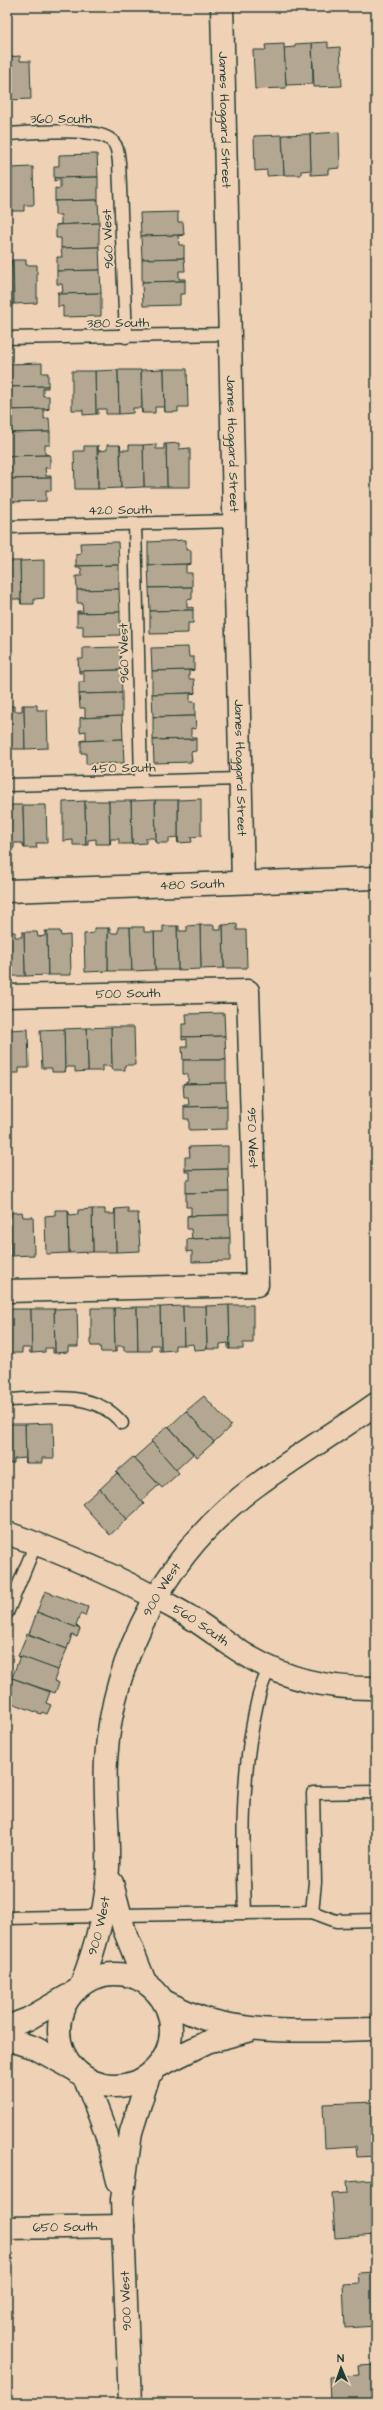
<svg xmlns="http://www.w3.org/2000/svg" width="383" height="2410" viewBox="0 0 383 2410" font-family="'Architects Daughter',sans-serif">
	<rect width="100%" height="100%" fill="#efd1b5"/>
	<filter id="ink" filterUnits="userSpaceOnUse"><feTurbulence type="fractalNoise" baseFrequency=".025" numOctaves="2"/><feDisplacementMap in="SourceGraphic" scale="8" xChannelSelector="R" yChannelSelector="G"/><feConvolveMatrix kernelMatrix="1 2 1 2 8 2 1 2 1" color-interpolation-filters="sRGB"/></filter>
	<g filter="url(#ink)">
		<g fill="#b4a791" stroke="#1f3d34">
			<polygon points="328,42 328,48 340,47 342,86 314,87 312,43"/>
			<polygon points="312,43 313,84 286,85 284,48 295,47 295,44"/>
			<polygon points="284,44 286,88 255,89 253,50 266,50 265,45"/>
			<polygon points="20,56 20,61 30,61 31,99 8,100 7,57"/>
			<polygon points="339,132 340,168 328,169 328,174 311,175 310,134"/>
			<polygon points="310,134 311,170 301,171 301,175 284,175 282,135"/>
			<polygon points="282,135 284,175 267,176 267,170 255,171 254,136"/>
			<polygon points="97,154 98,177 54,178 54,166 59,166 59,155"/>
			<polygon points="33,167 34,205 24,205 24,211 11,211 10,168"/>
			<polygon points="7,168 10,168 11,211 10,206 7,206"/>
			<polygon points="98,177 98,200 55,201 55,188 60,189 60,180 54,181 54,178"/>
			<polygon points="98,200 99,223 56,225 61,224 61,215 55,215 55,201"/>
			<polygon points="178,212 178,222 183,222 184,235 141,236 140,213"/>
			<polygon points="99,223 99,247 61,248 61,238 56,238 56,225"/>
			<polygon points="184,235 178,236 179,245 184,245 184,258 142,259 141,236"/>
			<polygon points="99,247 100,270 57,271 57,257 62,257 61,248"/>
			<polygon points="184,258 185,271 179,271 179,279 185,279 185,281 142,282 142,259"/>
			<polygon points="11,260 13,260 14,304 7,304 7,266 11,266"/>
			<polygon points="13,260 26,260 26,265 37,265 37,303 14,304"/>
			<polygon points="100,270 101,293 58,294 57,292 63,292 62,284 57,284 57,271"/>
			<polygon points="185,281 185,294 180,294 180,305 143,306 142,282"/>
			<polygon points="101,293 101,316 63,317 63,306 58,307 58,294"/>
			<polygon points="42,363 42,373 48,373 48,386 7,387 7,364"/>
			<polygon points="164,369 165,412 164,407 155,407 155,413 142,413 141,370"/>
			<polygon points="164,369 187,369 188,407 178,407 178,412 165,412"/>
			<polygon points="118,370 119,414 106,414 106,409 98,409 98,414 96,414 95,371"/>
			<polygon points="118,370 141,370 142,413 141,408 133,408 133,413 119,414"/>
			<polygon points="72,371 95,371 96,414 83,415 83,410 72,410"/>
			<polygon points="48,386 48,388 43,388 43,396 49,396 49,409 7,410 7,387"/>
			<polygon points="49,409 44,410 44,419 49,418 50,432 7,433 7,410"/>
			<polygon points="50,432 50,445 45,445 45,454 50,455 7,456 7,433"/>
			<polygon points="179,443 179,449 190,448 190,487 167,487 166,444"/>
			<polygon points="156,444 156,449 164,449 164,444 166,444 167,487 144,487 143,445"/>
			<polygon points="98,445 98,451 107,450 107,445 120,445 121,488 98,489"/>
			<polygon points="120,445 121,450 129,450 129,445 143,445 144,487 121,488"/>
			<polygon points="84,446 97,446 98,489 75,489 74,451 84,451"/>
			<polygon points="50,455 50,468 45,468 46,476 51,476 51,478 7,479 7,456"/>
			<polygon points="51,478 51,491 46,490 46,501 8,502 7,479"/>
			<polygon points="186,540 186,550 191,550 191,564 148,565 148,542"/>
			<polygon points="118,542 119,565 76,566 76,554 81,553 80,543"/>
			<polygon points="44,560 44,598 34,599 34,604 21,604 20,561"/>
			<polygon points="7,561 20,561 21,604 20,599 12,599 12,604 7,604"/>
			<polygon points="191,564 186,565 186,573 192,573 192,587 149,588 148,565"/>
			<polygon points="119,565 119,589 77,590 76,576 82,576 81,568 76,568 76,566"/>
			<polygon points="192,587 192,599 187,600 187,608 193,607 193,610 150,611 149,588"/>
			<polygon points="119,589 120,612 77,613 77,611 83,611 82,603 77,603 77,590"/>
			<polygon points="193,610 193,623 188,623 188,633 150,634 150,611"/>
			<polygon points="120,612 120,635 83,636 83,626 77,626 77,613"/>
			<polygon points="120,647 121,670 79,671 78,659 83,659 83,648"/>
			<polygon points="188,647 189,657 194,657 194,670 152,671 151,648"/>
			<polygon points="121,670 122,693 79,694 79,682 84,682 84,673 79,673 79,671"/>
			<polygon points="194,670 189,671 189,679 194,679 195,693 152,694 152,671"/>
			<polygon points="122,693 122,716 80,718 85,717 85,708 80,708 79,694"/>
			<polygon points="195,693 190,694 190,702 195,702 195,716 153,717 152,694"/>
			<polygon points="22,705 24,705 25,749 7,749 7,706 14,706 14,711 22,711"/>
			<polygon points="24,705 37,705 37,710 47,710 48,748 25,749"/>
			<polygon points="122,716 123,739 81,741 86,739 86,731 80,732 80,718"/>
			<polygon points="195,716 196,729 191,728 191,737 196,737 196,739 153,740 153,717"/>
			<polygon points="123,739 124,763 86,764 86,753 81,753 81,741"/>
			<polygon points="196,739 196,751 191,752 192,762 154,763 153,740"/>
			<polygon points="201,799 201,836 191,837 192,842 178,843 178,800"/>
			<polygon points="155,800 178,800 178,843 177,837 169,838 169,843 156,843"/>
			<polygon points="155,800 156,843 154,838 146,838 146,843 132,844 131,801"/>
			<polygon points="85,801 86,845 73,845 73,840 63,841 63,802"/>
			<polygon points="85,801 109,801 110,844 96,844 96,839 88,840 88,845 86,845"/>
			<polygon points="109,801 131,801 132,844 119,844 119,839 111,839 110,844"/>
			<polygon points="7,805 23,805 24,848 22,843 14,843 14,848 7,849"/>
			<polygon points="23,805 46,805 47,843 36,843 37,848 24,848"/>
			<polygon points="237,924 237,930 246,930 247,968 224,968 223,925"/>
			<polygon points="200,925 214,925 214,930 221,930 221,925 223,925 224,968 201,969"/>
			<polygon points="200,925 201,969 178,970 177,926 179,926 179,931 187,931 187,926"/>
			<polygon points="163,926 177,926 178,970 155,970 154,932 163,932"/>
			<polygon points="118,927 130,927 132,971 108,971 108,928 110,928 110,933 118,933"/>
			<polygon points="130,927 144,927 144,932 154,932 155,970 132,971"/>
			<polygon points="94,928 108,928 108,971 85,972 84,934 94,933"/>
			<polygon points="45,931 47,931 48,975 25,976 24,932 37,932 38,937 45,936"/>
			<polygon points="47,931 60,931 61,936 70,935 71,975 48,975"/>
			<polygon points="7,932 15,932 15,937 22,937 22,932 24,932 25,976 7,976"/>
			<polygon points="224,1013 225,1036 182,1037 182,1024 187,1024 186,1014"/>
			<polygon points="111,1027 134,1027 135,1065 125,1065 125,1070 112,1070"/>
			<polygon points="111,1027 112,1070 110,1066 102,1066 102,1071 88,1071 87,1028"/>
			<polygon points="87,1028 88,1071 75,1072 75,1067 66,1067 65,1072 64,1029"/>
			<polygon points="28,1029 29,1068 19,1068 19,1073 7,1073 7,1030"/>
			<polygon points="64,1029 65,1072 52,1072 52,1068 42,1068 40,1030"/>
			<polygon points="225,1036 226,1060 183,1060 182,1047 187,1047 187,1039 182,1040 182,1037"/>
			<polygon points="183,1060 226,1060 226,1083 183,1084 188,1082 188,1074 183,1074"/>
			<polygon points="226,1083 227,1106 184,1107 184,1105 189,1105 188,1097 184,1097 183,1084"/>
			<polygon points="227,1106 227,1129 189,1130 189,1119 184,1119 184,1107"/>
			<polygon points="228,1146 228,1169 185,1170 185,1157 190,1157 189,1147"/>
			<polygon points="228,1169 229,1192 186,1193 186,1180 190,1180 190,1172 185,1172 185,1170"/>
			<polygon points="229,1192 229,1215 187,1216 191,1215 191,1207 186,1207 186,1193"/>
			<polygon points="128,1208 128,1213 138,1213 140,1251 116,1252 115,1209"/>
			<polygon points="92,1209 105,1209 105,1214 114,1214 115,1209 116,1252 93,1252"/>
			<polygon points="92,1209 93,1252 69,1253 68,1210 70,1215 78,1214 78,1210"/>
			<polygon points="55,1210 68,1210 69,1253 46,1254 45,1216 55,1215"/>
			<polygon points="22,1212 23,1217 33,1217 34,1255 11,1256 10,1213"/>
			<polygon points="8,1213 11,1256 7,1256 7,1217"/>
			<polygon points="229,1215 230,1238 187,1239 192,1238 191,1229 187,1229 187,1216"/>
			<polygon points="230,1238 230,1261 192,1262 192,1251 187,1252 187,1239"/>
			<polygon points="229,1305 230,1349 228,1349 228,1343 220,1344 220,1349 207,1349 206,1306"/>
			<polygon points="229,1305 253,1305 253,1343 243,1343 243,1349 230,1349"/>
			<polygon points="183,1306 184,1345 175,1345 175,1350 161,1351 160,1307"/>
			<polygon points="183,1306 206,1306 207,1349 194,1350 193,1344 184,1345"/>
			<polygon points="137,1307 138,1351 124,1351 124,1346 117,1346 117,1351 115,1352 114,1308"/>
			<polygon points="137,1307 160,1307 161,1351 159,1351 159,1345 151,1345 151,1351 138,1351"/>
			<polygon points="77,1308 78,1347 68,1347 68,1352 55,1353 54,1309"/>
			<polygon points="91,1308 114,1308 115,1352 101,1352 100,1346 91,1346"/>
			<polygon points="7,1309 9,1353 7,1353"/>
			<polygon points="7,1309 31,1309 32,1353 30,1353 29,1348 22,1348 22,1353 9,1353"/>
			<polygon points="31,1309 54,1309 55,1353 53,1353 53,1348 45,1348 45,1352 32,1353"/>
			<polygon points="204,1396 231,1426 214,1442 186,1411"/>
			<polygon points="186,1411 214,1442 197,1457 169,1427"/>
			<polygon points="53,1423 54,1458 42,1458 42,1463 26,1463 25,1424"/>
			<polygon points="7,1424 25,1424 26,1463 25,1458 14,1459 14,1463 7,1464"/>
			<polygon points="168,1426 193,1454 176,1470 151,1441"/>
			<polygon points="152,1442 179,1473 162,1488 134,1458"/>
			<polygon points="133,1457 159,1485 141,1501 116,1472"/>
			<polygon points="117,1473 144,1504 127,1519 100,1489"/>
			<polygon points="100,1489 127,1519 110,1535 82,1504"/>
			<polygon points="45,1591 88,1607 85,1616 80,1614 76,1625 80,1629 37,1612"/>
			<polygon points="37,1612 80,1629 77,1637 72,1635 67,1649 29,1634"/>
			<polygon points="27,1634 67,1649 58,1670 18,1656"/>
			<polygon points="20,1656 58,1670 54,1681 59,1683 55,1693 12,1678"/>
			<polygon points="12,1678 50,1692 46,1703 51,1705 47,1714 42,1712 41,1714 7,1701 7,1690"/>
			<polygon points="376,2102 376,2156 357,2157 356,2146 325,2148 323,2104"/>
			<polygon points="373,2179 376,2235 335,2238 332,2194 348,2193 347,2181"/>
			<polygon points="376,2272 376,2326 345,2328 343,2284 359,2283 358,2273"/>
			<polygon points="376,2364 376,2403 330,2403 329,2377 359,2375 358,2365"/>
		</g>
		<g fill="none" stroke-linecap="round" stroke-linejoin="round">
			<defs>
				<g id="service">
					<path d="M7,134C30,133 99,125 113,142C118,147 118,155 119,162L126,337"/>
					<polyline points="7,338 229,334"/>
					<polyline points="135,524 141,781"/>
					<polyline points="7,527 234,521"/>
					<polyline points="7,785 241,779"/>
					<path d="M7,1400C47,1399 94,1389 122,1423"/>
					<polyline points="7,1613 36,1543"/>
					<polyline points="312,1912 315,1882 313,1793 376,1792"/>
					<path d="M245,1913C243,1851 241,1790 252,1729C256,1707 259,1687 270,1668"/>
					<polyline points="120,1915 312,1912 336,1921 376,1920"/>
					<polyline points="7,1918 102,1916"/>
				</g>
				<g id="minor">
					<path id="s1" d="M222,7L243,882"/>
					<path id="s2" d="M7,891L376,878"/>
					<path id="s3" d="M7,996L248,991L257,1285L7,1291"/>
					<path id="s4" d="M7,1533C67,1554 123,1579 178,1610C204,1624 226,1644 251,1658C290,1681 331,1689 376,1688"/>
					<path d="M164,2001C180,2009 196,2017 212,2021C266,2035 322,2030 376,2029"/>
					<polyline points="7,2027 28,2019 71,1994"/>
					<polyline points="7,2039 35,2048 74,2069"/>
					<polyline points="159,2066 207,2042 248,2031"/>
					<polyline points="85,2078 106,2133 118,2181"/>
					<path id="s5" d="M7,2228L123,2226"/>
					<polyline points="130,2403 122,2200 131,2132 149,2075"/>
				</g>
				<g id="tertiary">
					<polyline points="112,1883 124,1929 145,1982"/>
					<circle cx="115" cy="2030" r="56"/>
					<path id="s6" d="M81,1985C96,1947 107,1907 108,1866C109,1831 104,1796 106,1761C112,1653 170,1548 257,1485C296,1456 337,1432 376,1404"/>
				</g>
			</defs>
			<use href="#service" stroke="#1f3d34" stroke-width="15"/>
			<use href="#minor" stroke="#1f3d34" stroke-width="25"/>
			<use href="#tertiary" stroke="#1f3d34" stroke-width="25"/>
			<use href="#service" stroke="#efd1b5" stroke-width="12"/>
			<use href="#minor" stroke="#efd1b5" stroke-width="22"/>
			<use href="#tertiary" stroke="#efd1b5" stroke-width="22"/>
		</g>
	</g>
	<g text-anchor="middle" dominant-baseline="central" stroke-width="4" stroke-linejoin="round" paint-order="stroke">
		<g font-size="13" fill="#1f3d34" stroke="#efd1b5">
			<text x="61" y="119">360 South</text>
			<text stroke="none"><textPath href="#s1" startOffset="113">James Hoggard Street</textPath></text>
			<text transform="translate(108 239) rotate(-92)">960 West</text>
			<text transform="translate(118 323) rotate(-1)">380 South</text>
			<text stroke="none"><textPath href="#s1" startOffset="437">James Hoggard Street</textPath></text>
			<text transform="translate(120 510) rotate(-1)">420 South</text>
			<text transform="translate(124 653) rotate(-91)">960 West</text>
			<text transform="translate(123 768) rotate(-1)">450 South</text>
			<text stroke="none"><textPath href="#s1" startOffset="761">James Hoggard Street</textPath></text>
			<text stroke="none"><textPath href="#s2" startOffset="185">480 South</textPath></text>
			<text stroke="none"><textPath href="#s3" startOffset="121">500 South</textPath></text>
			<text stroke="none"><textPath href="#s3" startOffset="388">950 West</textPath></text>
			<text stroke="none"><textPath href="#s6" startOffset="410">900 West</textPath></text>
			<text stroke="none"><textPath href="#s4" startOffset="215">560 South</textPath></text>
			<text stroke="none"><textPath href="#s6" startOffset="62">900 West</textPath></text>
			<text stroke="none"><textPath href="#s5" startOffset="58">650 South</textPath></text>
			<text transform="translate(126 2301) rotate(-92)">900 West</text>
		</g>
	</g>
	<rect width="383" height="2410" fill="none" stroke="#efd1b5" stroke-width="24"/>
	<rect x="12" y="12" width="359" height="2386" fill="none" stroke="#1f3d34" stroke-width="1.5" filter="url(#ink)"/>
	<g transform="translate(341 2368) rotate(358)" stroke="#efd1b5" stroke-width="3" paint-order="stroke">
	<path d="M0-3L7 15L0 10L-7 15Z" fill="#1f3d34"/>
	<text y="-6" font-size="11" font-weight="bold" text-anchor="middle" fill="#1f3d34">N</text>
	</g>
</svg>
